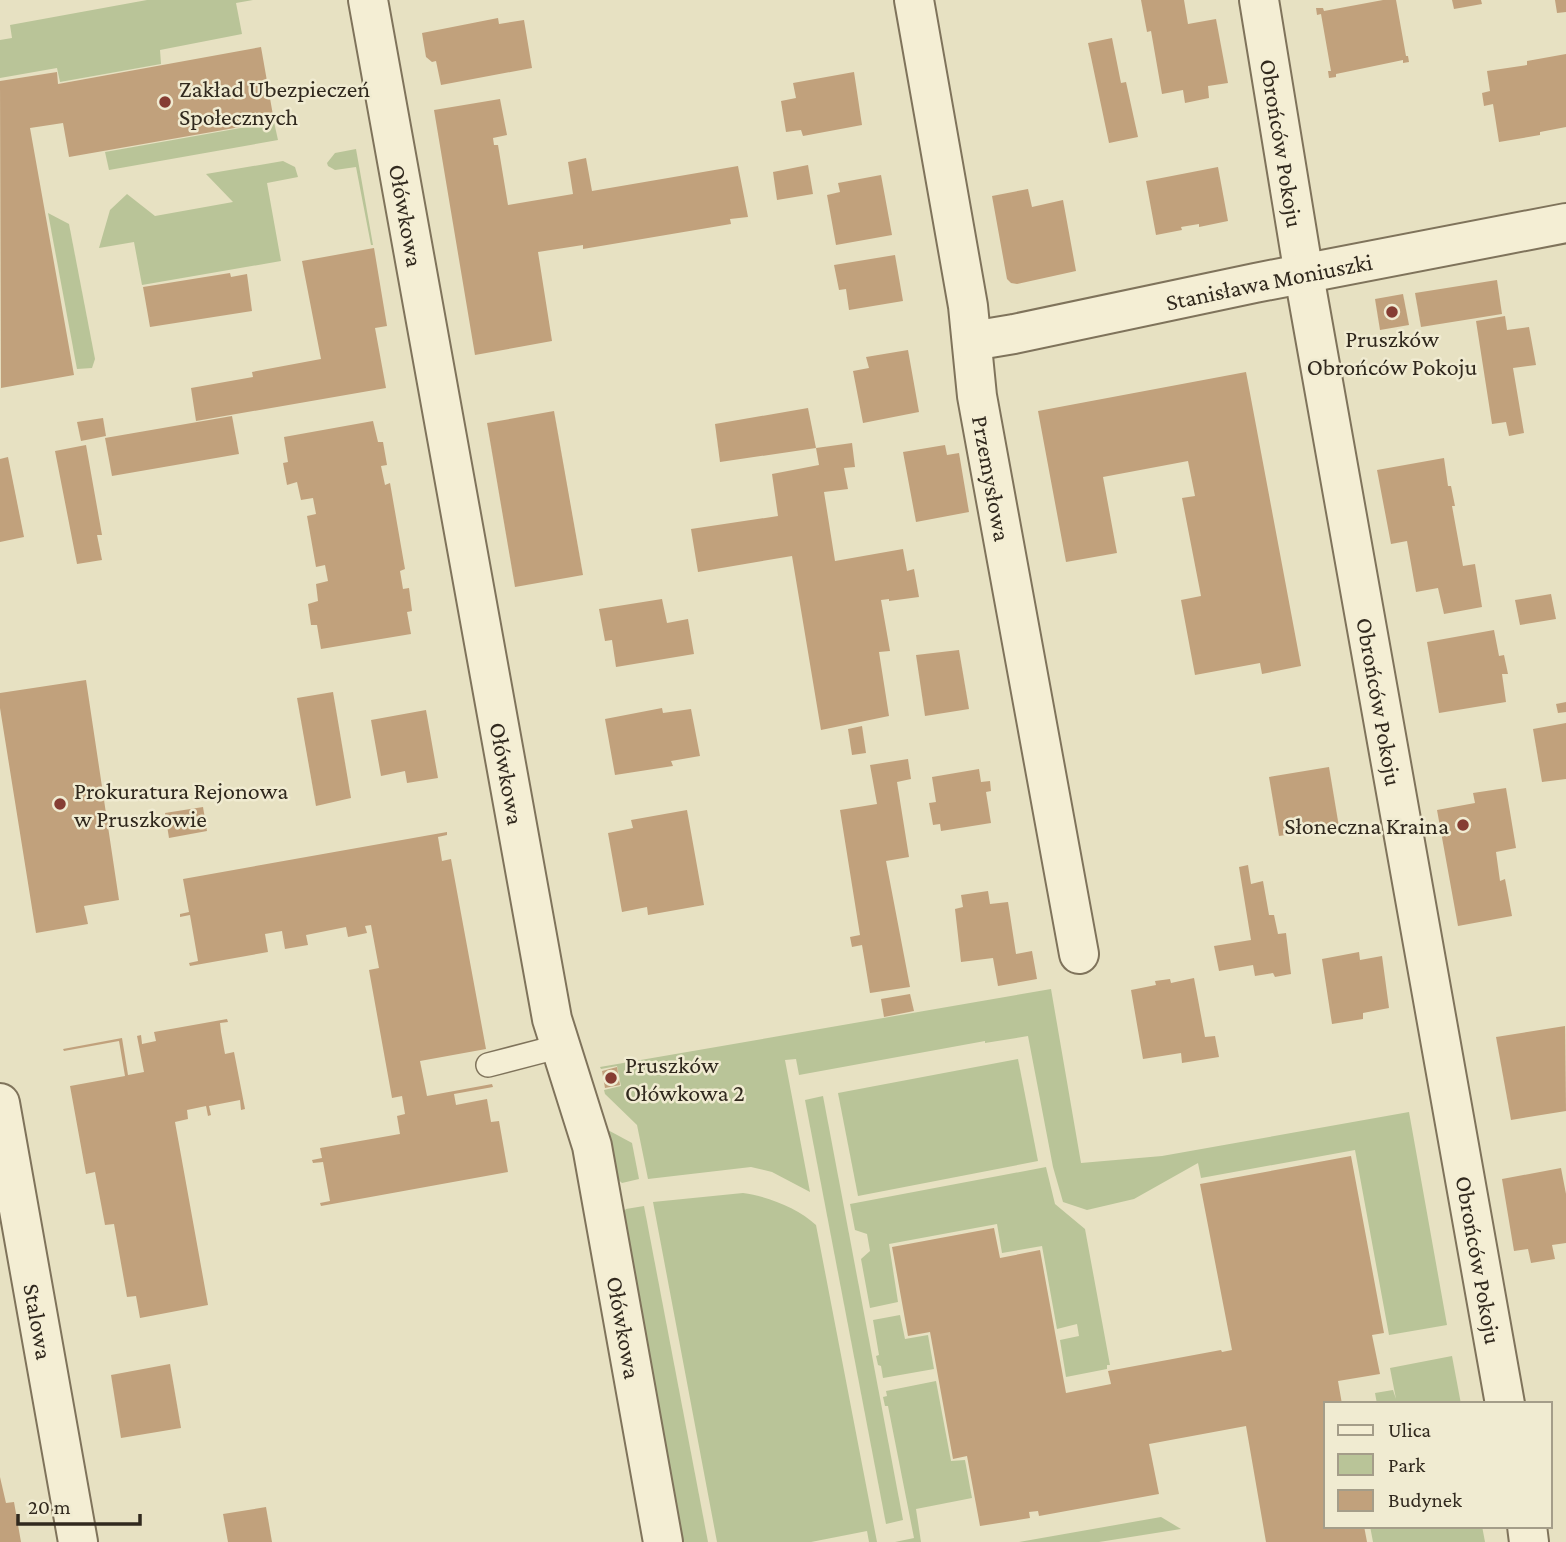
<svg xmlns="http://www.w3.org/2000/svg" width="1566" height="1542" viewBox="0 0 1566 1542" font-family="'Crimson Pro',serif">
	<rect width="100%" height="100%" fill="#e7e1c2"/>
	<g fill="#b9c498">
		<polygon points="147,0 253,0 236,3 242,34 160,50 161,64 60,82 57,68 0,78 0,40 12,38 10,25"/>
		<polygon points="274,122 278,140 109,170 105,152"/>
		<polygon points="356,149 373,245 371,245 356,167 335,170 328,166 327,163 335,153"/>
		<polygon points="283,161 295,167 298,177 267,183 281,261 142,285 134,242 99,248 110,210 127,194 155,216 233,202 206,174"/>
		<polygon points="48,213 69,224 95,359 92,368 77,369"/>
		<polygon points="1051,989 1081,1163 1162,1156 1409,1112 1447,1325 1389,1335 1355,1150 1201,1178 1198,1163 1134,1199 1087,1210 1063,1202 1053,1167 1028,1036 985,1043 985,1041 799,1075 796,1059 785,1060 810,1192 772,1172 751,1167 648,1179 637,1125 605,1094 604,1090 621,1086 617,1066 601,1069 600,1067"/>
		<polygon points="1018,1059 1038,1161 858,1196 838,1093"/>
		<polygon points="823,1096 903,1520 886,1524 805,1100"/>
		<polygon points="606,1129 632,1143 639,1179 622,1183 616,1178"/>
		<polygon points="1046,1167 1055,1204 1085,1229 1110,1365 1107,1365 1107,1369 1066,1377 1060,1340 1079,1336 1077,1324 1057,1329 1042,1246 1002,1253 997,1224 889,1244 898,1302 870,1308 861,1259 870,1251 867,1234 855,1230 850,1204"/>
		<path d="M743,1193C767,1196 798,1208 816,1225L877,1542H869L867,1531L811,1542H717L653,1202Z"/>
		<polygon points="644,1206 708,1542 680,1542 621,1215 626,1209"/>
		<polygon points="900,1315 905,1339 928,1335 934,1369 883,1378 881,1366 878,1365 876,1356 879,1355 873,1320"/>
		<polygon points="1452,1356 1461,1404 1377,1404 1375,1393 1393,1390 1396,1399 1390,1368"/>
		<polygon points="936,1381 951,1461 965,1460 972,1498 916,1509 921,1542 895,1542 914,1538 888,1406 885,1406 883,1397 887,1396 886,1391"/>
		<polygon points="1161,1517 1181,1529 1099,1542 1019,1542"/>
		<polygon points="1370,1526 1482,1526 1485,1542 1373,1542"/>
	</g>
	<g fill="#c1a17c">
		<polygon points="1141,0 1184,0 1188,24 1216,19 1228,83 1208,86 1209,98 1185,103 1183,90 1162,94 1151,31 1147,32"/>
		<polygon points="1383,0 1396,0 1406,56 1408,56 1409,62 1403,63 1403,60 1336,74 1336,77 1329,78 1328,71 1331,71 1321,14 1317,15 1316,8 1323,8 1324,11"/>
		<polygon points="1452,0 1481,0 1482,4 1454,9"/>
		<polygon points="1555,0 1566,0 1566,12 1557,13"/>
		<polygon points="498,18 499,24 524,20 532,68 441,85 436,61 432,62 426,57 422,33"/>
		<polygon points="1112,38 1121,83 1126,82 1138,137 1109,143 1088,43"/>
		<polygon points="261,47 274,121 69,157 63,123 30,128 74,375 1,388 0,81 57,72 58,84"/>
		<polygon points="1566,54 1566,127 1540,132 1540,135 1499,142 1493,104 1484,106 1482,93 1490,91 1487,71 1527,65 1527,61"/>
		<polygon points="854,72 862,125 803,136 801,130 786,132 781,101 796,98 793,83"/>
		<polygon points="500,99 507,135 493,138 494,145 498,145 508,205 573,194 568,162 586,158 592,191 738,166 748,217 730,219 731,224 583,249 583,245 538,252 552,341 475,355 434,110"/>
		<polygon points="808,165 813,194 777,200 773,172"/>
		<polygon points="1218,167 1228,221 1199,227 1199,224 1181,227 1182,230 1156,235 1146,181"/>
		<polygon points="881,175 892,235 836,245 827,195 840,192 838,183"/>
		<polygon points="1028,189 1032,207 1063,200 1076,271 1017,284 1011,283 1007,279 992,196"/>
		<polygon points="374,248 387,326 375,328 386,388 196,421 191,388 253,377 252,372 321,359 302,261"/>
		<polygon points="895,255 903,301 849,310 846,289 839,290 834,265"/>
		<polygon points="230,273 231,277 247,274 252,311 150,327 143,287"/>
		<polygon points="1497,280 1502,314 1421,327 1415,293"/>
		<polygon points="1403,294 1409,325 1380,330 1375,299"/>
		<polygon points="1505,316 1507,330 1529,327 1536,365 1513,368 1524,433 1509,436 1506,422 1492,424 1476,321"/>
		<polygon points="908,350 919,412 863,423 853,371 869,368 866,357"/>
		<polygon points="1246,372 1301,666 1262,674 1260,663 1195,675 1181,600 1201,596 1182,498 1195,496 1188,461 1103,477 1117,553 1066,562 1038,411"/>
		<polygon points="808,408 816,448 720,462 715,424"/>
		<polygon points="554,411 583,575 515,587 487,423"/>
		<polygon points="232,416 239,454 112,476 105,438"/>
		<polygon points="103,418 106,436 81,441 77,422"/>
		<polygon points="373,421 378,442 383,442 387,465 381,466 385,485 390,483 405,569 400,571 403,589 409,588 412,611 407,612 411,634 321,649 317,625 311,625 308,604 318,601 316,584 328,581 325,565 316,567 307,516 316,514 313,498 301,500 297,482 287,485 283,463 288,462 284,437"/>
		<polygon points="852,443 855,467 844,468 848,489 824,492 835,561 903,549 907,571 914,569 919,597 889,601 889,599 881,600 890,651 879,652 889,716 821,730 792,556 698,572 691,529 778,516 772,474 819,465 816,448"/>
		<polygon points="86,445 102,535 97,535 102,560 77,564 55,451"/>
		<polygon points="945,445 947,455 959,453 969,512 916,522 903,452"/>
		<polygon points="8,457 24,537 0,542 0,459"/>
		<polygon points="1444,458 1448,486 1451,486 1455,506 1452,506 1463,566 1475,564 1482,607 1444,614 1438,588 1416,592 1407,541 1391,544 1377,470"/>
		<polygon points="1551,594 1556,619 1520,625 1515,600"/>
		<polygon points="662,599 667,623 688,619 694,654 616,667 612,640 605,641 599,609"/>
		<polygon points="1494,630 1499,656 1504,655 1508,674 1502,674 1506,702 1439,713 1427,642"/>
		<polygon points="959,650 969,709 925,716 916,655"/>
		<polygon points="86,680 119,900 84,906 88,924 36,933 0,708 0,693"/>
		<polygon points="333,692 351,798 316,806 297,698"/>
		<polygon points="1566,702 1566,712 1558,713 1556,704"/>
		<polygon points="662,708 663,713 691,709 700,756 671,761 673,766 615,775 605,719"/>
		<polygon points="426,710 438,778 407,783 405,771 381,776 371,720"/>
		<polygon points="1566,723 1566,779 1542,782 1533,729"/>
		<polygon points="862,726 866,753 852,755 848,729"/>
		<polygon points="908,759 911,779 897,782 909,857 886,861 910,987 870,993 862,945 852,947 850,937 860,935 840,810 877,804 870,765"/>
		<polygon points="1329,767 1339,827 1279,836 1269,777"/>
		<polygon points="979,769 981,782 990,781 991,791 986,792 991,823 941,831 940,824 933,825 929,803 936,802 932,777"/>
		<polygon points="1506,788 1516,848 1496,852 1500,881 1505,879 1512,916 1458,926 1437,810 1475,803 1473,793"/>
		<polygon points="203,807 207,831 169,838 165,813"/>
		<polygon points="687,810 704,905 648,915 647,907 622,912 608,833 633,828 631,820"/>
		<polygon points="447,832 447,835 438,837 442,861 451,859 486,1049 420,1061 427,1096 492,1084 493,1087 454,1094 456,1105 487,1099 491,1122 499,1121 508,1172 321,1206 320,1203 330,1201 323,1162 313,1163 312,1160 322,1158 320,1148 400,1134 397,1116 405,1114 402,1096 392,1098 369,970 379,968 371,925 365,926 367,933 348,937 346,927 306,935 308,945 285,949 282,931 265,934 268,952 190,966 189,963 198,961 190,915 180,917 180,914 189,912 183,879"/>
		<polygon points="1248,865 1251,884 1263,881 1269,915 1274,915 1278,934 1286,933 1291,974 1275,977 1273,973 1255,976 1253,965 1219,971 1214,946 1251,940 1239,867"/>
		<polygon points="988,891 990,904 1008,902 1016,954 1032,951 1037,979 998,986 993,958 961,962 955,909 963,907 961,895"/>
		<polygon points="1359,952 1360,960 1382,956 1389,1008 1363,1013 1363,1019 1332,1024 1322,959"/>
		<polygon points="1194,978 1205,1037 1215,1036 1219,1057 1182,1063 1181,1053 1143,1059 1131,990 1156,985 1155,981 1170,979 1171,983"/>
		<polygon points="910,994 914,1011 884,1017 881,999"/>
		<polygon points="227,1019 228,1022 220,1023 221,1032 225,1054 234,1052 245,1109 241,1110 240,1100 209,1106 211,1115 208,1116 206,1106 187,1110 188,1119 175,1122 208,1305 140,1318 136,1296 127,1297 114,1224 105,1225 95,1172 86,1174 70,1086 125,1076 119,1041 64,1051 63,1049 122,1038 128,1075 144,1072 137,1036 141,1035 142,1044 156,1041 154,1032"/>
		<polygon points="1565,1026 1566,1111 1511,1120 1496,1037"/>
		<polygon points="617,1067 620,1085 605,1088 602,1071"/>
		<polygon points="1351,1156 1384,1333 1372,1335 1380,1374 1338,1381 1342,1404 1326,1404 1326,1526 1364,1526 1367,1542 1266,1542 1246,1426 1149,1444 1159,1494 1039,1516 1038,1511 1029,1512 1030,1518 980,1526 967,1456 953,1459 930,1332 908,1336 892,1247 994,1228 1000,1258 1040,1250 1066,1393 1111,1384 1108,1371 1221,1350 1222,1352 1232,1350 1200,1184"/>
		<polygon points="1561,1168 1566,1194 1566,1243 1552,1245 1555,1259 1531,1263 1528,1249 1514,1251 1502,1179"/>
		<polygon points="170,1364 181,1428 121,1438 111,1375"/>
		<polygon points="0,1477 6,1503 14,1502 21,1542 0,1542"/>
		<polygon points="266,1507 272,1542 228,1542 223,1514"/>
	</g>
	<g fill="none" stroke-linecap="round" stroke-linejoin="round">
		<defs>
			<polyline id="service" points="488,1065 561,1046"/>
			<g id="minor">
				<path id="s1" d="M368,0L552,1019L592,1146L663,1542"/>
				<path id="s2" d="M914,0L968,306L977,396L1079,954"/>
				<path id="s3" d="M1259,0L1304,275L1505,1404"/>
				<path id="s4" d="M972,341L1014,334L1255,283L1566,223"/>
				<path id="s5" d="M0,1103L78,1542"/>
				<polyline points="1527,1526 1529,1542"/>
			</g>
		</defs>
		<use href="#service" stroke="#7f735b" stroke-width="26"/>
		<use href="#minor" stroke="#7f735b" stroke-width="42"/>
		<use href="#service" stroke="#f4eed4" stroke-width="23"/>
		<use href="#minor" stroke="#f4eed4" stroke-width="38"/>
	</g>
	<g fill="#863d33" stroke="#f0ebd1" stroke-width="2.5">
		<circle cx="165" cy="102" r="7"/>
		<circle cx="1392" cy="312" r="7"/>
		<circle cx="60" cy="804" r="7"/>
		<circle cx="1463" cy="825" r="7"/>
		<circle cx="611" cy="1078" r="7"/>
	</g>
	<g text-anchor="middle" dominant-baseline="central" stroke-width="5" stroke-linejoin="round" paint-order="stroke">
		<g font-size="24" fill="#31291e" stroke="#f0ebd1" text-anchor="start">
			<text x="179" y="88">Zakład Ubezpieczeń<tspan x="179" dy="28">Społecznych</tspan></text>
			<text x="1392" y="338" text-anchor="middle">Pruszków<tspan x="1392" dy="28">Obrońców Pokoju</tspan></text>
			<text x="74" y="790">Prokuratura Rejonowa<tspan x="74" dy="28">w Pruszkowie</tspan></text>
			<text x="1449" y="825" text-anchor="end">Słoneczna Kraina</text>
			<text x="625" y="1064">Pruszków<tspan x="625" dy="28">Ołówkowa 2</tspan></text>
		</g>
		<g font-size="24" fill="#31291e" stroke="#f0ebd1">
			<text stroke="none"><textPath href="#s3" startOffset="145">Obrońców Pokoju</textPath></text>
			<text stroke="none"><textPath href="#s1" startOffset="219">Ołówkowa</textPath></text>
			<text stroke="none"><textPath href="#s4" startOffset="303">Stanisława Moniuszki</textPath></text>
			<text stroke="none"><textPath href="#s2" startOffset="485">Przemysłowa</textPath></text>
			<text stroke="none"><textPath href="#s3" startOffset="712">Obrońców Pokoju</textPath></text>
			<text stroke="none"><textPath href="#s1" startOffset="786">Ołówkowa</textPath></text>
			<text stroke="none"><textPath href="#s3" startOffset="1279">Obrońców Pokoju</textPath></text>
			<text stroke="none"><textPath href="#s5" startOffset="222">Stalowa</textPath></text>
			<text stroke="none"><textPath href="#s1" startOffset="1353">Ołówkowa</textPath></text>
		</g>
	</g>
	<rect x="1324" y="1402" width="228" height="126" fill="#f0ebd1" stroke="#a49d89" stroke-width="2"/>
	<rect x="1338" y="1425" width="35" height="10" fill="#f4eed4" stroke="#a49d89" stroke-width="2"/>
	<text x="1388" y="1437" font-size="21" fill="#31291e">Ulica</text>
	<rect x="1338" y="1454" width="35" height="21" fill="#b9c498" stroke="#a49d89" stroke-width="2"/>
	<text x="1388" y="1472" font-size="21" fill="#31291e">Park</text>
	<rect x="1338" y="1490" width="35" height="21" fill="#c1a17c" stroke="#a49d89" stroke-width="2"/>
	<text x="1388" y="1507" font-size="21" fill="#31291e">Budynek</text>
	<path d="M18 1514v10h122v-10" fill="none" stroke="#31291e" stroke-width="3.5"/>
	<text x="28" y="1514" font-size="21" fill="#31291e" stroke="#f0ebd1" stroke-width="5" paint-order="stroke">20 m</text>
</svg>
